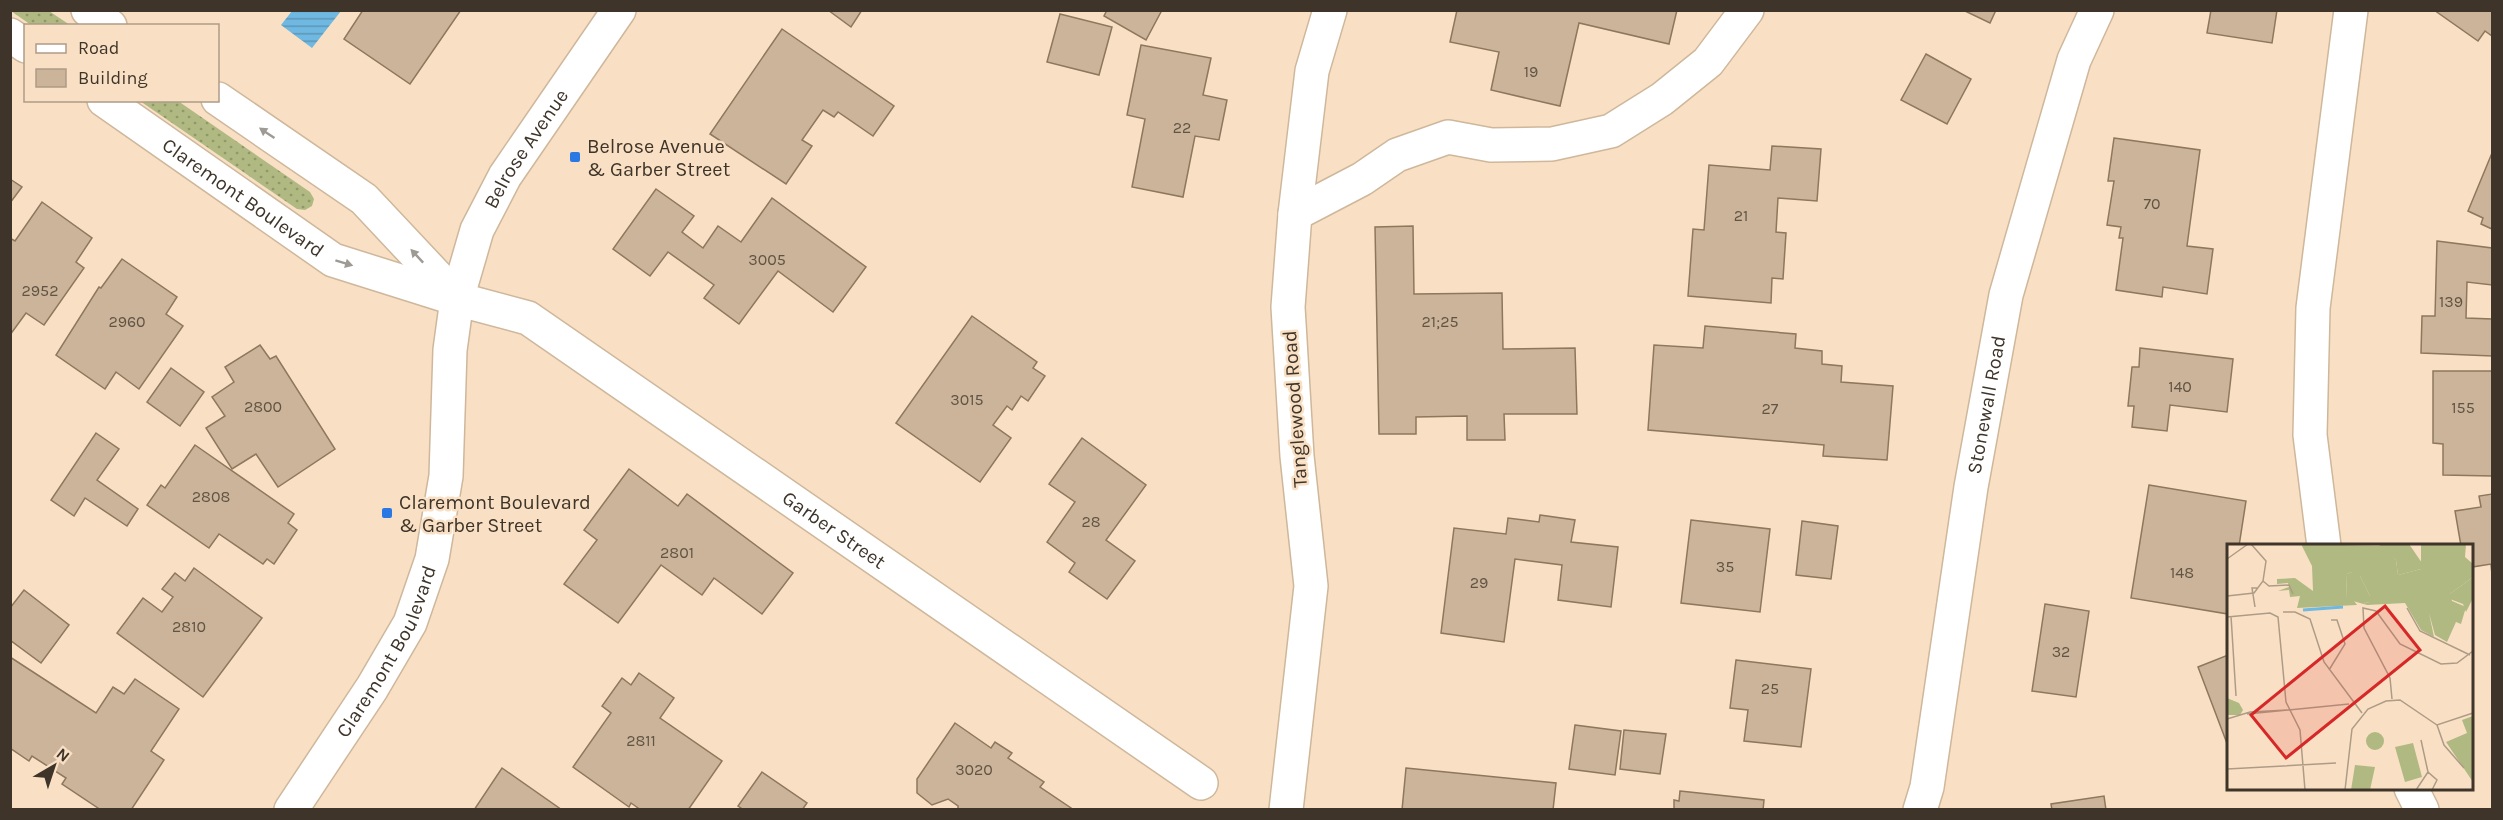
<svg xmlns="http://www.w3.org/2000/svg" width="2503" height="820" viewBox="0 0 2503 820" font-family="Karla,sans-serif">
	<defs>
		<pattern id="park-dots" width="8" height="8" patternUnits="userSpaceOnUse" patternTransform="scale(1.5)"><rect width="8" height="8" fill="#afb981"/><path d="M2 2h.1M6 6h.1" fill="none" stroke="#90976a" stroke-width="1.8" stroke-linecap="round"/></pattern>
		<pattern id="water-rules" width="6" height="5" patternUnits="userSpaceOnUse" patternTransform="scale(1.5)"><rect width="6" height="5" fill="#6fb8e1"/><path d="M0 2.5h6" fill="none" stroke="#5d96b6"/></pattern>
	</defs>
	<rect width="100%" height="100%" fill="#f9e0c4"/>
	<g fill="url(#park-dots)">
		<polygon points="11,11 49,11 70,25 31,25"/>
		<polygon points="140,101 178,101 310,192 314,199 312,206 305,210 297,209"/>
	</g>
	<polygon fill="url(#water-rules)" points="292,11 292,10 341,11 312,48 281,25"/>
	<g fill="#cbb499" stroke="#8d775d" stroke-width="1.5">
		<polygon points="363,10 461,10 410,84 344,39"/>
		<polygon points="828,10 862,10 851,27"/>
		<polygon points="1107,10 1162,10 1146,40 1104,16"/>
		<polygon points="1457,10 1677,10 1669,44 1579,23 1560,106 1491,90 1499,52 1450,42"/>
		<polygon points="1963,10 1996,10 1990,23"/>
		<polygon points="2211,10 2277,10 2272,43 2207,33"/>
		<polygon points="2434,10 2492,10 2492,36 2485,31 2478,41"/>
		<polygon points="1060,14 1112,27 1099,75 1047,62"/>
		<polygon points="782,29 894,106 873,136 838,112 834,117 823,110 802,140 812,146 786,184 710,134"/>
		<polygon points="1141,45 1211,58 1203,95 1227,100 1219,140 1195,136 1183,197 1132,187 1145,119 1127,115"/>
		<polygon points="1926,54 1971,79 1947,124 1901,100"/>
		<polygon points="2114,138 2200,150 2187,246 2213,249 2207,294 2163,287 2162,297 2116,290 2123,238 2119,238 2121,227 2107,225 2114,181 2108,181"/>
		<polygon points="1772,146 1821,149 1817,201 1778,198 1776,232 1786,233 1783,279 1772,278 1771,303 1688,296 1693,229 1704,230 1709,165 1770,170"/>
		<polygon points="2492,153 2492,229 2481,224 2483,218 2468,211"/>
		<polygon points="10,179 22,187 10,203"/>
		<polygon points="656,189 694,216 682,232 703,248 718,226 741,242 772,198 866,267 833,312 778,271 739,324 704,298 714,285 668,252 650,276 613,249"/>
		<polygon points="42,202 92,238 76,262 84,268 44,325 26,313 10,335 10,238 15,241"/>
		<polygon points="1413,226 1414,294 1502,293 1503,349 1575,348 1577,414 1504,414 1505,440 1467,440 1467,416 1416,417 1416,434 1379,434 1375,227"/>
		<polygon points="2437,241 2492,248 2492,285 2467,282 2466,318 2492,319 2492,356 2421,353 2422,316 2435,316"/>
		<polygon points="122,259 177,297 166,314 183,326 139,389 116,372 105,389 56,355 99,287 101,288"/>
		<polygon points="972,316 1037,362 1033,368 1045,376 1028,401 1021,396 1012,410 1007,406 993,425 1011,438 980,482 896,423"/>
		<polygon points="1705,326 1796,334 1795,348 1822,351 1822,364 1842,366 1841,382 1893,386 1887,460 1823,456 1824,445 1648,430 1654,345 1703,348"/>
		<polygon points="260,345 270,359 276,356 335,449 278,487 256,454 232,469 206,428 225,416 212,397 234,382 225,367"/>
		<polygon points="2140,348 2233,359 2227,412 2170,405 2167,431 2132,427 2134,406 2128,406 2132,367 2139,367"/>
		<polygon points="171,368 204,392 180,426 147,402"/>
		<polygon points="2433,371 2492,371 2492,476 2443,475 2443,444 2433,443"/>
		<polygon points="96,433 119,449 97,480 138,509 127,526 85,498 74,516 51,500"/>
		<polygon points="1082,438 1146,485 1106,540 1135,561 1107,599 1069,572 1075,563 1047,542 1075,502 1049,484"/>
		<polygon points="195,445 294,514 288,523 297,530 274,564 267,559 263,564 219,534 209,548 147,505 161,485 165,488"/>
		<polygon points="629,469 678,506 687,494 793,573 762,614 714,578 702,595 661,565 618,623 564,584 597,540 584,530"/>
		<polygon points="2149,485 2246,501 2239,546 2228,546 2228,614 2131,598"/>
		<polygon points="2492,494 2492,575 2491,564 2472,567 2472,546 2461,546 2455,511 2481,507 2479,496"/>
		<polygon points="1540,515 1575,520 1571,542 1618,547 1611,607 1558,600 1562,565 1515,559 1504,642 1441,633 1454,528 1506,534 1508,518 1539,522"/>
		<polygon points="1691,520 1770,529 1760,612 1681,603"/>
		<polygon points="1802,521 1838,526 1831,579 1796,575"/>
		<polygon points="194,568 262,618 203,697 117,633 143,598 162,612 173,597 162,589 175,573 185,581"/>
		<polygon points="24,590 69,625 41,663 10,640 10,608"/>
		<polygon points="2045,604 2089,611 2076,697 2032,691"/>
		<polygon points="2228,655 2228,746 2198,667"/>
		<polygon points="10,657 96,713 113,687 124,694 135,679 179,709 151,751 164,760 131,810 101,810 62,784 66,778 32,756 29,761 10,748"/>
		<polygon points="1736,660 1811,669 1801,747 1744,741 1748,710 1730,708"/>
		<polygon points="639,673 674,698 660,718 722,761 688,810 641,810 631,803 629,807 573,767 611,713 602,706 622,678 631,685"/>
		<polygon points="955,723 991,748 995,742 1012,753 1008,758 1044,782 1040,787 1074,810 958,810 958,806 948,799 932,805 917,793 917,779"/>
		<polygon points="1575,725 1621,731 1615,775 1569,769"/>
		<polygon points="1624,730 1666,734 1660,774 1620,769"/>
		<polygon points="502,768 562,810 474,810"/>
		<polygon points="1406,768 1556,783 1553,810 1402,810"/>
		<polygon points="762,772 807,803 802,810 744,810 738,806"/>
		<polygon points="1680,791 1764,800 1763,810 1674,810 1674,800 1679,801"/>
		<polygon points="2104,796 2106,810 2052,810 2051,804"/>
	</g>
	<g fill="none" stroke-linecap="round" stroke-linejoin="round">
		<defs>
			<g id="minor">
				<polyline points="88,10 110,26"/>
				<polyline points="10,35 26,46"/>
				<polyline points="218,99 364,199 456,297"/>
				<path id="s1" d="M104,100L333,260L457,299L528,318L1201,783"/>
				<polyline points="1295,214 1362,179 1397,155 1448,137 1491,145 1552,144 1611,131 1662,99 1708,62 1747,10"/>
				<polyline points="2324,546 2310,435 2313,308 2351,10"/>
				<polyline points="2411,788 2422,810"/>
				<path id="s2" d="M291,810L372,688L410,623L432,559L446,476L450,350L457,299L477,230L505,176L619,10"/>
				<polyline points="1286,810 1311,586 1297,456 1288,307 1295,214 1312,71 1330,10"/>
				<path id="s3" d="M1920,810L1927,787L1971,487L2006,295L2074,60L2097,10"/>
			</g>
		</defs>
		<use href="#minor" stroke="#ceb79b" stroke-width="36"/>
		<use href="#minor" stroke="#fff" stroke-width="33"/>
	</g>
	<defs><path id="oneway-solid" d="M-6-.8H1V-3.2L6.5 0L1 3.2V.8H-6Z" transform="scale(1.5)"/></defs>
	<g fill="#9e9a94">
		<use href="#oneway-solid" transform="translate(267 133) rotate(-146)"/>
		<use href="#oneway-solid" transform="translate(417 256) rotate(-133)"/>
		<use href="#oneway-solid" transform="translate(344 263) rotate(17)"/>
	</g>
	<g fill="#2a78e3" stroke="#f9e0c4" stroke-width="2">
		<rect x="569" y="151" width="12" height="12" rx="3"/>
		<rect x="381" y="507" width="12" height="12" rx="3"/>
	</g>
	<g text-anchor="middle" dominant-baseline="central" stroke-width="5" stroke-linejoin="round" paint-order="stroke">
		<g font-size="16" fill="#615445">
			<text x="1531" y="71">19</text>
			<text x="1182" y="127">22</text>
			<text x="2152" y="203">70</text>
			<text x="1741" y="215">21</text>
			<text x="767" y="259">3005</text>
			<text x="40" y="290">2952</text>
			<text x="2451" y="301">139</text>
			<text x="127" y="321">2960</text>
			<text x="1440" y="321">21;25</text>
			<text x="2180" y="386">140</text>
			<text x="967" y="399">3015</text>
			<text x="263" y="406">2800</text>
			<text x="2463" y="407">155</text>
			<text x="1770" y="408">27</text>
			<text x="211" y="496">2808</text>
			<text x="1091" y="521">28</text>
			<text x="677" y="552">2801</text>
			<text x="1725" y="566">35</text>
			<text x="2182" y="572">148</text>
			<text x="1479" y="582">29</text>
			<text x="189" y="626">2810</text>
			<text x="2061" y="651">32</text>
			<text x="1770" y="688">25</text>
			<text x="641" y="740">2811</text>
			<text x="974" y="769">3020</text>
		</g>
		<g font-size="20" fill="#3e3429" stroke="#f9e0c4" text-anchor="start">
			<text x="587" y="146">Belrose Avenue<tspan x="587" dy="23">&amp; Garber Street</tspan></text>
			<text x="399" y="502">Claremont Boulevard<tspan x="399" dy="23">&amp; Garber Street</tspan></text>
		</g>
		<g font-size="20" fill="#3e3429" stroke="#f9e0c4">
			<text stroke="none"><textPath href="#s2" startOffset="718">Belrose Avenue</textPath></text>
			<text stroke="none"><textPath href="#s1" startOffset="170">Claremont Boulevard</textPath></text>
			<text stroke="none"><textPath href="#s3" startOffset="411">Stonewall Road</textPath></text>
			<text transform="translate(1295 409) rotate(-94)">Tanglewood Road</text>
			<text stroke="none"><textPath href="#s1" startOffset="855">Garber Street</textPath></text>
			<text stroke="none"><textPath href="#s2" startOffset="186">Claremont Boulevard</textPath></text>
		</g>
	</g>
	<g transform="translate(2227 544)">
		<rect width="246" height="246" fill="#f9e0c4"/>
		<path d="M151,0H182L195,19L194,25L171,31L169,16ZM125,28L133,32L143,52V58L137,59L140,61L119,55L120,30ZM246,33V54L239,68L236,60L223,55V50Z" fill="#afb981"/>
		<path d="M74,0L156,2L169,16L171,31L194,25V0H239L238,13L246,20V33L223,50L225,57L239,63L234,80L229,78L220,98L208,91L202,69L207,93L194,86L178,59L140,61L137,59L143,58V52L133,32L127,33L125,28L120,30L119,54H125L130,61L70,64L73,52L63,53L62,46L51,47L62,43L61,39L50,40V35L68,34L86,47L85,22ZM246,172V238L219,198L240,189L235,176Z" fill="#afb981"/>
		<path d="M0,154L12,159L16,166L13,171H0ZM139 197a9 9 0 1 1 18 0a9 9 0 1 1-18 0ZM186,199L195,233L178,238L168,203ZM128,221L148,223L143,246H124Z" fill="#afb981"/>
		<path fill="none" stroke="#6fb8e1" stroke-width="3" d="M76,66L116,63"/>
		<path fill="none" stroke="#ae9b86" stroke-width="1.5" d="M0,15L21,0M36,37L42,42L62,41L66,50M0,52L27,49L36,37L39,17L24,0M28,63L25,44H30M180,64L193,87L243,111M56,68H68L83,75L97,118L135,169M4,72L9,152M0,73L43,69L51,73L59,158L73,186L78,246M102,126L118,100L110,76H104M165,155L163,134L137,84L136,64L149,67L173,100L214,120L230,119L246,107M20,170L122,160M0,175L23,168L60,166M210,181L217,201L237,224M194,196L201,228L210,236L205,246M0,225L109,219M118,246L125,185L141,165L159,157L173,156L210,181L246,169M189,246L201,228"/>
		<path fill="#d62828" fill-opacity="0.15" stroke="#d62828" stroke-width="3" d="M158,62L193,106L59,214L24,171Z"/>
		<rect width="246" height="246" fill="none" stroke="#3e3429" stroke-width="3"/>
	</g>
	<rect width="2503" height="820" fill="none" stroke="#3e3429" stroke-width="24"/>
	<rect x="24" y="24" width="195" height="78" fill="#f9e0c4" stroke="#ae9b86" stroke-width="1.5"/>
	<rect x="36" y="44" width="30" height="9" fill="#ffffff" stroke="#ae9b86" stroke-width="1.5"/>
	<text x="78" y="54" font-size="18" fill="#3e3429">Road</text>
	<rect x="36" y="69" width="30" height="18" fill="#cbb499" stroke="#ae9b86" stroke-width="1.5"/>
	<text x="78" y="84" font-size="18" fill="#3e3429">Building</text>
	<g transform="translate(54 766) rotate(39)" stroke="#f9e0c4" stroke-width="4.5" paint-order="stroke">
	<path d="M0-4.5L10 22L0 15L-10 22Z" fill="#3e3429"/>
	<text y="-9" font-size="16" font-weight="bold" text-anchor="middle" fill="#3e3429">N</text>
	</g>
</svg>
